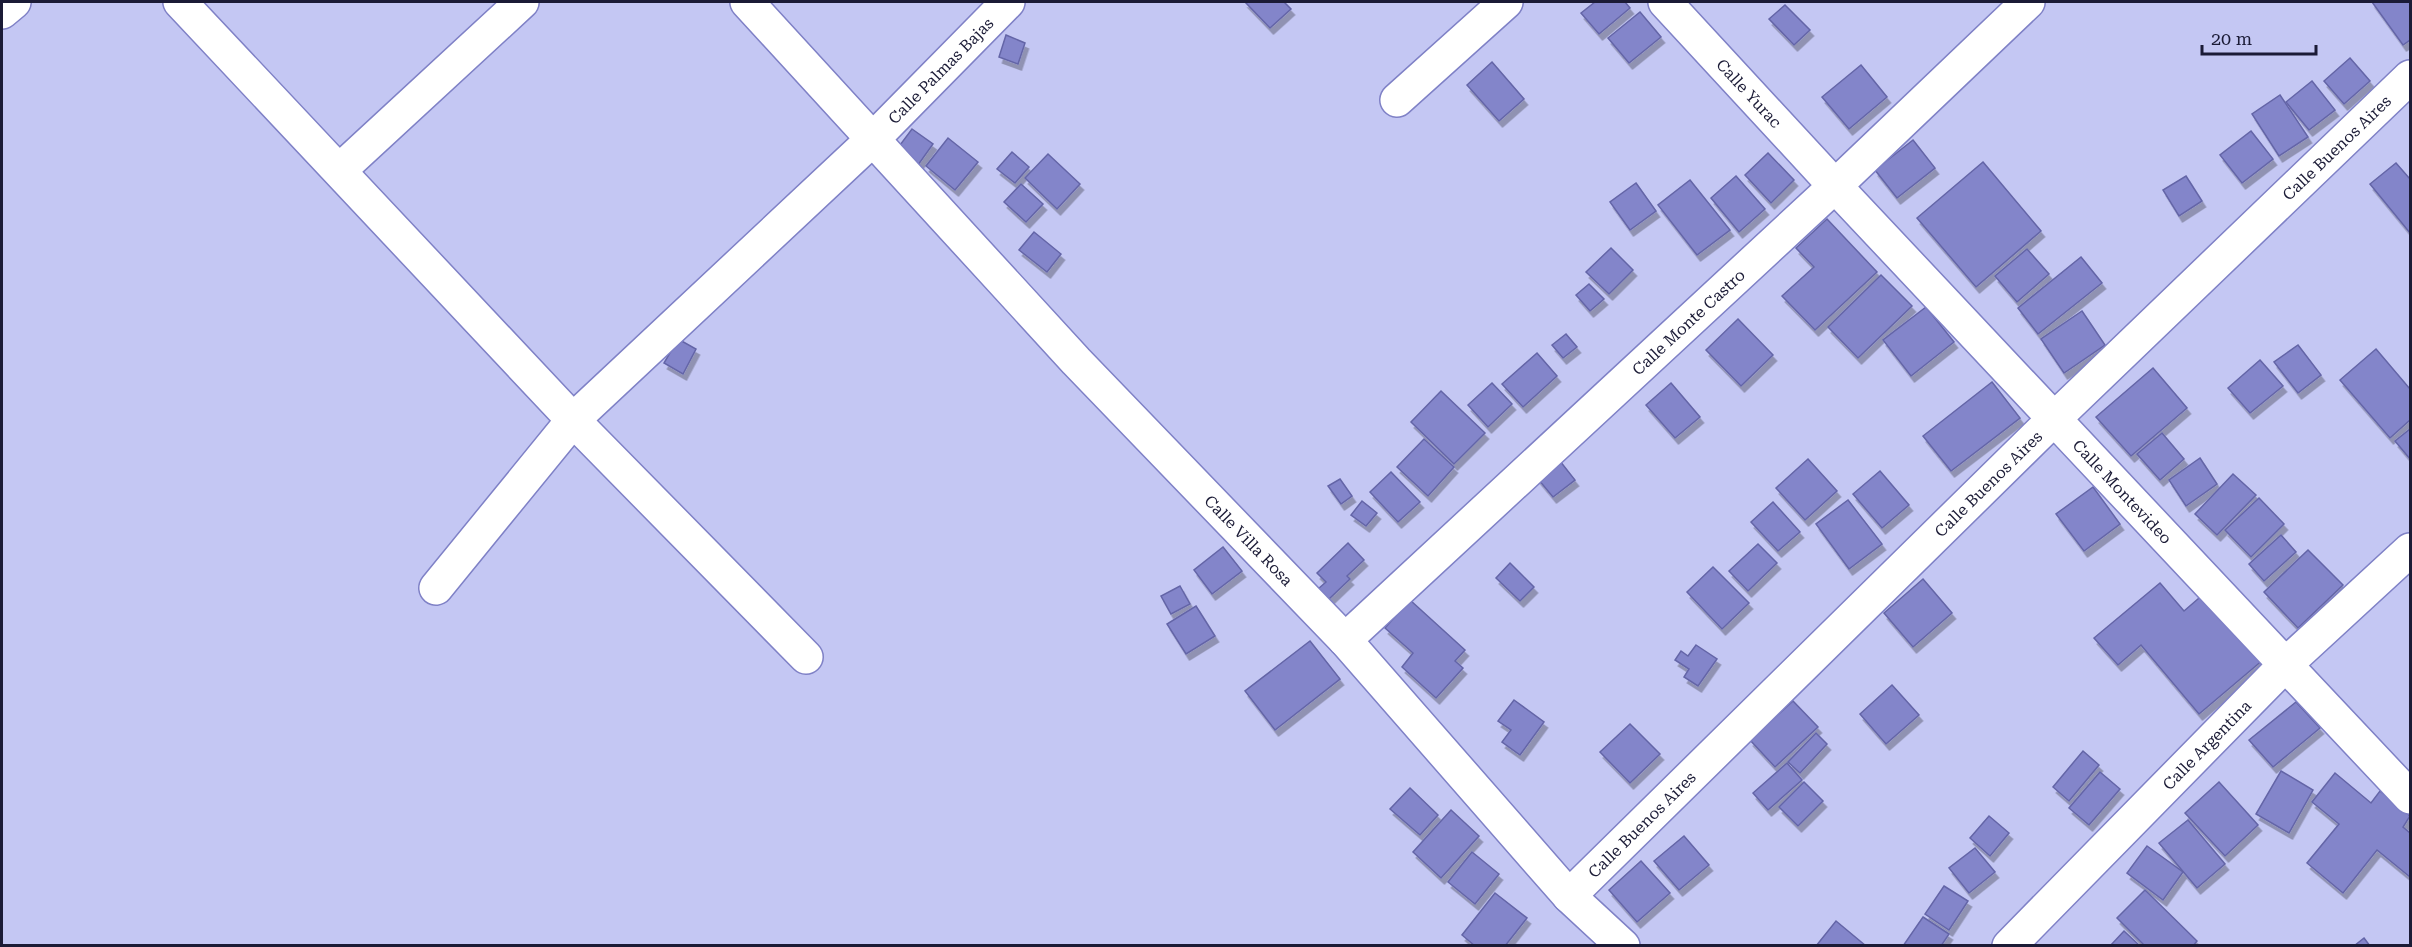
<svg xmlns="http://www.w3.org/2000/svg" width="2412" height="947" viewBox="0 0 2412 947" font-family="'Roboto Serif',serif">
	<defs>
		<filter id="shadow"><feDropShadow dx="3.5" dy="6" stdDeviation="0" flood-color="#0004"/></filter>
	</defs>
	<rect width="100%" height="100%" fill="#c4c7f3"/>
	<g fill="#8385ca" stroke="#6465a7" stroke-width="1.5" filter="url(#shadow)">
		<polygon points="1245,2 1284,2 1291,9 1270,28"/>
		<polygon points="1595,2 1625,2 1630,8 1599,34 1581,13"/>
		<polygon points="2372,2 2410,2 2410,40 2403,45"/>
		<polygon points="1785,5 1810,30 1794,45 1769,19"/>
		<polygon points="1640,12 1661,37 1629,63 1608,38"/>
		<polygon points="1006,35 1025,43 1018,64 999,57"/>
		<polygon points="2350,58 2370,81 2344,104 2324,81"/>
		<polygon points="1492,62 1524,99 1499,121 1467,85"/>
		<polygon points="1861,65 1887,97 1849,129 1822,97"/>
		<polygon points="2312,81 2335,110 2309,130 2286,102"/>
		<polygon points="2280,95 2308,137 2279,156 2252,114"/>
		<polygon points="912,129 933,144 918,165 897,149"/>
		<polygon points="2251,131 2273,159 2242,183 2220,155"/>
		<polygon points="948,138 978,162 955,190 926,166"/>
		<polygon points="1913,140 1935,168 1897,198 1875,170"/>
		<polygon points="1012,152 1029,167 1015,183 997,169"/>
		<polygon points="1768,153 1794,180 1771,203 1745,175"/>
		<polygon points="1048,154 1080,184 1057,209 1025,178"/>
		<polygon points="1983,162 2041,231 1976,287 1917,218"/>
		<polygon points="2396,163 2410,179 2410,233 2370,184"/>
		<polygon points="1736,176 1765,209 1739,232 1711,198"/>
		<polygon points="2186,176 2202,201 2179,216 2163,190"/>
		<polygon points="1690,180 1730,230 1697,255 1658,205"/>
		<polygon points="1636,183 1656,211 1630,230 1610,202"/>
		<polygon points="1021,184 1043,204 1026,222 1004,202"/>
		<polygon points="1827,219 1877,272 1815,330 1782,296 1814,267 1796,248"/>
		<polygon points="1034,232 1061,254 1047,272 1019,250"/>
		<polygon points="1611,248 1633,270 1609,294 1586,272"/>
		<polygon points="2027,249 2049,274 2017,302 1995,276"/>
		<polygon points="2081,257 2102,283 2038,334 2018,308"/>
		<polygon points="1881,275 1912,306 1858,358 1828,327"/>
		<polygon points="1589,284 1604,299 1590,311 1576,295"/>
		<polygon points="1926,307 1954,342 1911,376 1883,340"/>
		<polygon points="2082,311 2105,345 2064,373 2041,339"/>
		<polygon points="1738,319 1773,355 1741,386 1706,350"/>
		<polygon points="1566,334 1577,347 1563,358 1552,345"/>
		<polygon points="678,339 696,349 683,374 664,363"/>
		<polygon points="2298,345 2321,375 2298,393 2274,362"/>
		<polygon points="2376,349 2410,389 2410,420 2390,438 2340,380"/>
		<polygon points="1537,353 1557,376 1523,407 1502,384"/>
		<polygon points="2260,360 2283,386 2250,413 2228,388"/>
		<polygon points="2153,368 2187,408 2131,456 2096,417"/>
		<polygon points="1992,382 2020,418 1951,471 1923,436"/>
		<polygon points="1492,383 1512,404 1488,427 1468,405"/>
		<polygon points="1671,383 1700,417 1675,438 1646,405"/>
		<polygon points="1441,391 1485,433 1454,464 1411,422"/>
		<polygon points="2410,429 2410,459 2395,441"/>
		<polygon points="2162,433 2184,459 2160,480 2137,454"/>
		<polygon points="1424,439 1454,467 1428,496 1397,467"/>
		<polygon points="1556,456 1575,480 1553,497 1533,473"/>
		<polygon points="2200,458 2217,484 2186,506 2169,480"/>
		<polygon points="1808,459 1837,491 1805,520 1776,488"/>
		<polygon points="1880,471 1909,505 1882,528 1853,494"/>
		<polygon points="1391,472 1420,502 1398,522 1370,492"/>
		<polygon points="2233,474 2256,495 2217,535 2195,514"/>
		<polygon points="1340,479 1352,496 1341,504 1328,486"/>
		<polygon points="2093,487 2120,524 2084,551 2056,514"/>
		<polygon points="2259,498 2284,524 2251,557 2225,530"/>
		<polygon points="1848,500 1882,544 1849,569 1816,524"/>
		<polygon points="1362,501 1377,513 1366,526 1351,515"/>
		<polygon points="1773,502 1800,532 1778,551 1751,522"/>
		<polygon points="2281,535 2296,552 2264,581 2249,564"/>
		<polygon points="1348,543 1364,560 1347,576 1350,579 1328,600 1318,589 1326,582 1317,573"/>
		<polygon points="1758,544 1777,563 1748,591 1729,571"/>
		<polygon points="1223,547 1242,571 1212,594 1194,570"/>
		<polygon points="2308,550 2343,585 2298,628 2264,592"/>
		<polygon points="1510,563 1534,587 1520,601 1496,578"/>
		<polygon points="1713,567 1749,603 1722,629 1687,592"/>
		<polygon points="1923,579 1952,613 1913,647 1884,613"/>
		<polygon points="2160,583 2184,611 2206,592 2264,659 2199,714 2141,645 2118,665 2094,638"/>
		<polygon points="1180,586 1190,604 1171,614 1161,596"/>
		<polygon points="1410,600 1465,650 1455,661 1463,668 1436,698 1402,667 1413,653 1385,628"/>
		<polygon points="1196,606 1215,636 1186,654 1167,624"/>
		<polygon points="1310,641 1340,679 1275,730 1245,691"/>
		<polygon points="1696,645 1717,659 1698,686 1684,677 1689,669 1675,660 1681,651 1688,656"/>
		<polygon points="1892,685 1919,715 1886,744 1860,714"/>
		<polygon points="1514,700 1544,722 1520,755 1502,742 1511,730 1498,721"/>
		<polygon points="1793,701 1818,727 1775,767 1750,740"/>
		<polygon points="2296,702 2320,728 2273,767 2249,740"/>
		<polygon points="1630,724 1660,754 1630,783 1600,752"/>
		<polygon points="1816,733 1827,744 1800,773 1788,762"/>
		<polygon points="2083,751 2099,765 2069,801 2053,787"/>
		<polygon points="1787,763 1802,780 1768,810 1753,793"/>
		<polygon points="2281,771 2313,790 2289,833 2256,814"/>
		<polygon points="2100,772 2120,789 2089,825 2069,808"/>
		<polygon points="2335,773 2371,803 2380,791 2410,816 2403,827 2410,833 2410,877 2377,850 2343,893 2307,863 2339,824 2312,802"/>
		<polygon points="1804,782 1823,801 1798,826 1779,807"/>
		<polygon points="2219,782 2258,825 2225,856 2185,813"/>
		<polygon points="1410,788 1438,815 1420,835 1390,809"/>
		<polygon points="1451,810 1479,836 1441,878 1413,852"/>
		<polygon points="1989,816 2009,833 1990,856 1970,838"/>
		<polygon points="2188,820 2225,864 2197,888 2159,843"/>
		<polygon points="1684,836 1709,865 1679,890 1654,861"/>
		<polygon points="2147,846 2183,872 2163,900 2127,873"/>
		<polygon points="1975,848 1995,872 1969,893 1949,868"/>
		<polygon points="1472,852 1499,874 1475,904 1448,882"/>
		<polygon points="1641,861 1670,893 1637,922 1609,890"/>
		<polygon points="1944,886 1968,901 1949,930 1925,914"/>
		<polygon points="2145,890 2197,941 2193,946 2145,946 2117,918"/>
		<polygon points="1495,893 1527,918 1505,946 1475,946 1462,935"/>
		<polygon points="1923,917 1949,934 1941,946 1903,946"/>
		<polygon points="1836,921 1866,946 1816,946"/>
		<polygon points="2124,931 2140,946 2110,946"/>
		<polygon points="2364,938 2370,946 2354,946"/>
	</g>
	<g fill="none" stroke-linecap="round" stroke-linejoin="round">
		<defs>
			<g id="street">
				<polyline points="180,2 573,420 806,657"/>
				<path id="s1" d="M747,2L1076,361L1345,640L1569,896L1623,946"/>
				<path id="s2" d="M1665,2L1835,186L2410,797"/>
				<polyline points="2,12 14,2"/>
				<polyline points="1397,100 1506,2"/>
				<polyline points="340,170 522,2"/>
				<path id="s3" d="M436,588L573,420L873,139L1008,2"/>
				<path id="s4" d="M1345,640L1835,186L2028,2"/>
				<path id="s5" d="M1569,896L2054,419L2410,77"/>
				<path id="s6" d="M2009,946L2285,665L2410,550"/>
			</g>
		</defs>
		<use href="#street" stroke="#7f81c6" stroke-width="36"/>
		<use href="#street" stroke="#fff" stroke-width="33"/>
	</g>
	<g text-anchor="middle" dominant-baseline="central" stroke-width="4.5" stroke-linejoin="round" paint-order="stroke">
		<g font-size="16" fill="#1b1b36" stroke="#c4c7f3">
			<text stroke="none"><textPath href="#s3" startOffset="724">Calle Palmas Bajas</textPath></text>
			<text stroke="none"><textPath href="#s2" startOffset="124">Calle Yurac</textPath></text>
			<text stroke="none"><textPath href="#s5" startOffset="1072">Calle Buenos Aires</textPath></text>
			<text stroke="none"><textPath href="#s4" startOffset="468">Calle Monte Castro</textPath></text>
			<text stroke="none"><textPath href="#s5" startOffset="588">Calle Buenos Aires</textPath></text>
			<text stroke="none"><textPath href="#s2" startOffset="670">Calle Montevideo</textPath></text>
			<text stroke="none"><textPath href="#s1" startOffset="736">Calle Villa Rosa</textPath></text>
			<text stroke="none"><textPath href="#s6" startOffset="282">Calle Argentina</textPath></text>
			<text stroke="none"><textPath href="#s5" startOffset="102">Calle Buenos Aires</textPath></text>
		</g>
	</g>
	<rect width="2412" height="947" fill="none" stroke="#1b1b36" stroke-width="6"/>
	<path d="M2202 45v9h114v-9" fill="none" stroke="#1b1b36" stroke-width="3"/>
	<text x="2211" y="45" font-size="18" fill="#1b1b36" stroke="#c4c7f3" stroke-width="4.5" paint-order="stroke">20 m</text>
</svg>
